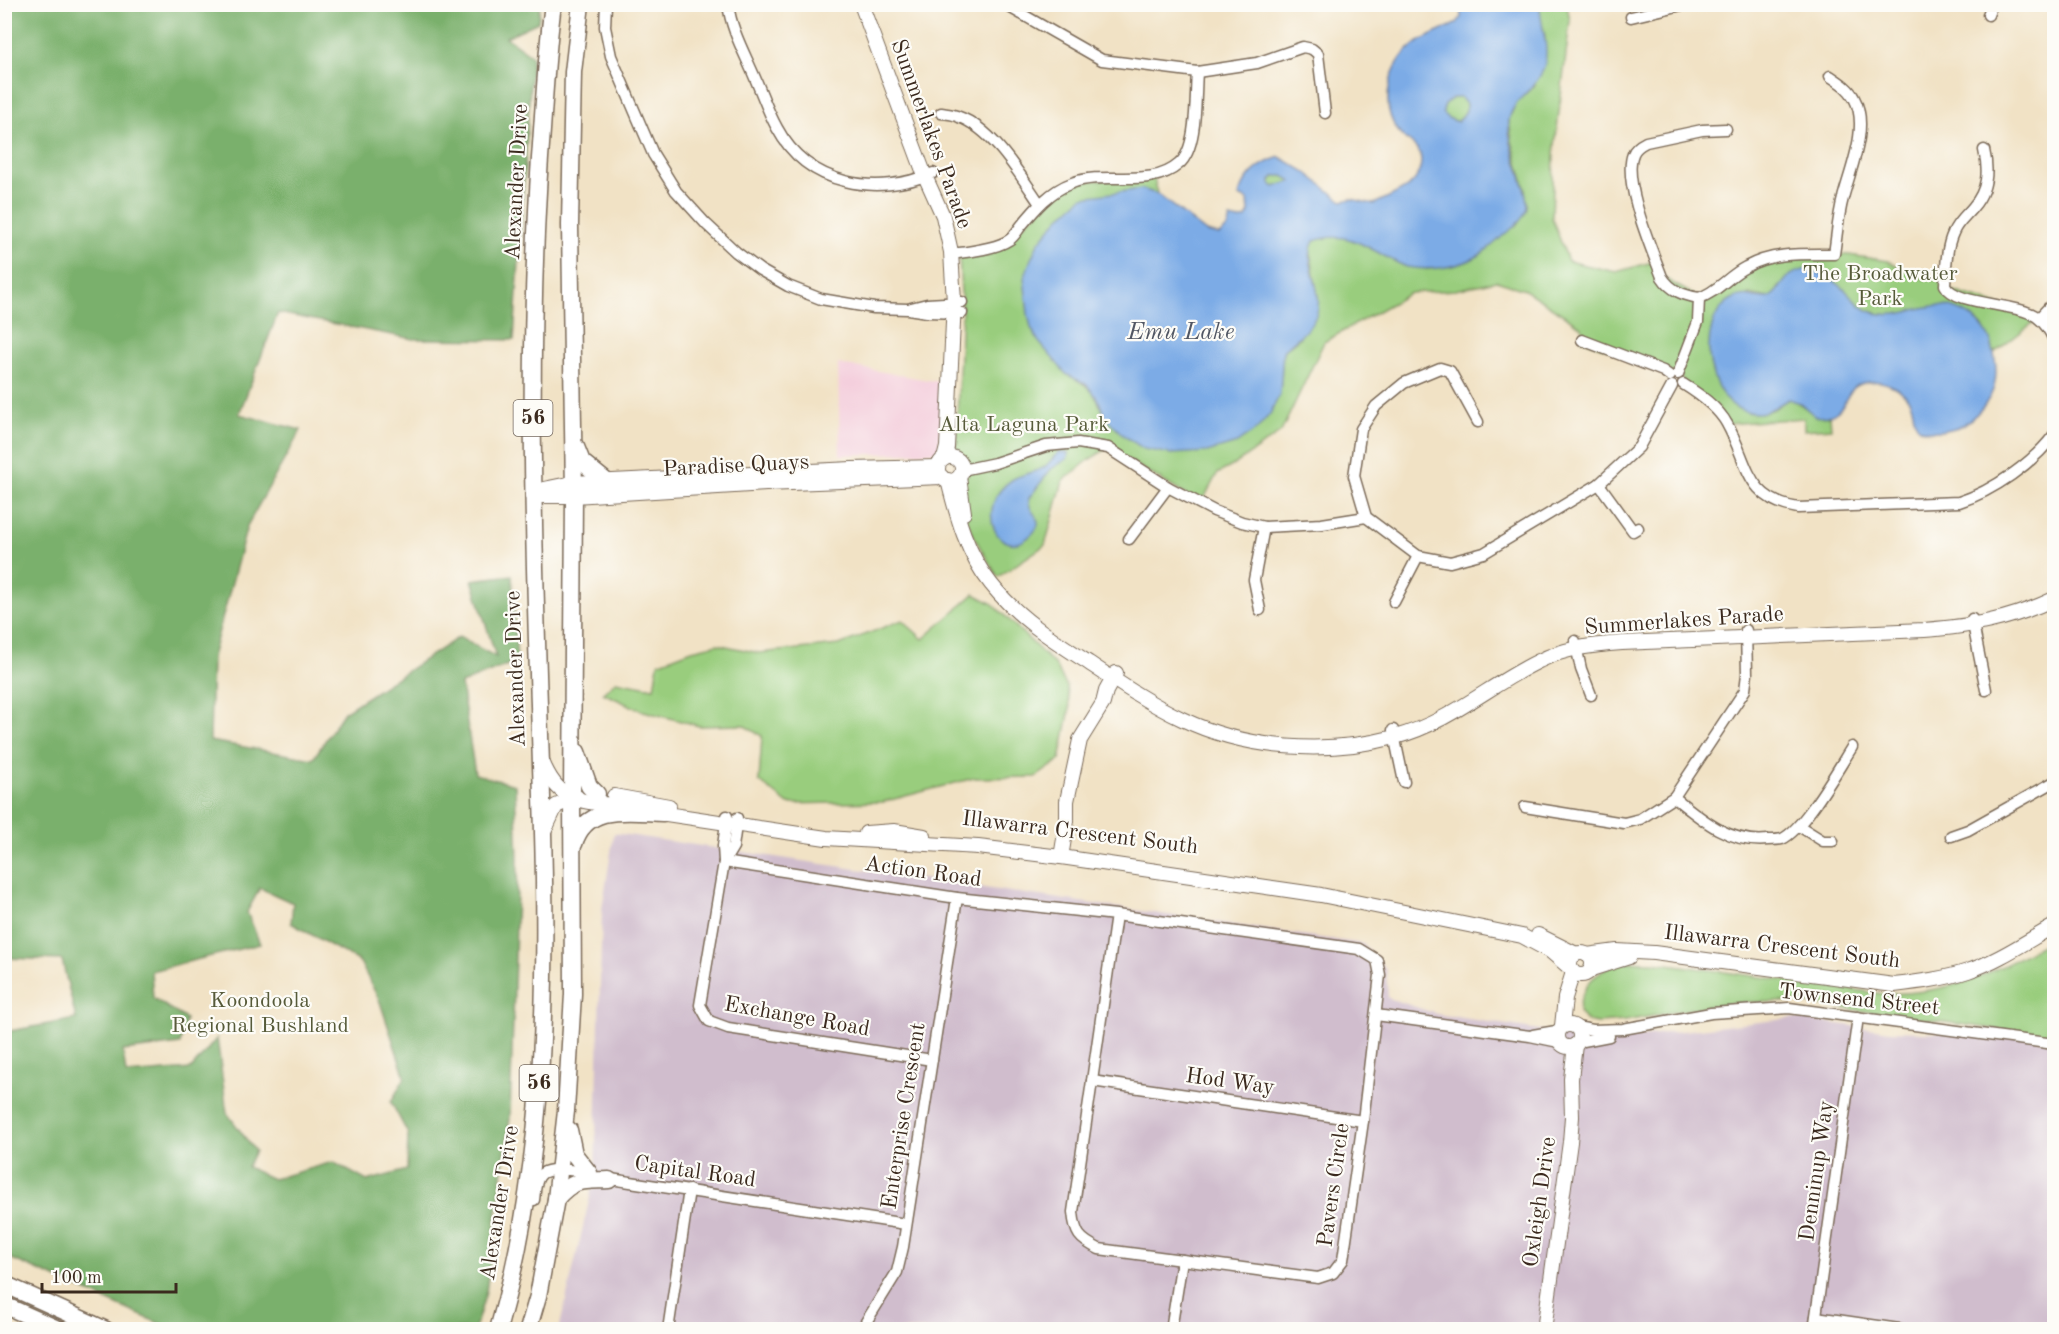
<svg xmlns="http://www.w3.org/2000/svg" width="2059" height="1334" viewBox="0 0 2059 1334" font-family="'Old Standard TT',serif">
	<rect width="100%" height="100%" fill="#fdfcf7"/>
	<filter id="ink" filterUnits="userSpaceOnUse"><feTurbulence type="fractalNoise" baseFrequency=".0167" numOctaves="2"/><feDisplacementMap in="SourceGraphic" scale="12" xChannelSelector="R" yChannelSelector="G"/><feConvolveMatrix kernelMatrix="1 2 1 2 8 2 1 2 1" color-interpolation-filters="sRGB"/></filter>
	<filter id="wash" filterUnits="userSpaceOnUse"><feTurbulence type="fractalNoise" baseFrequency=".008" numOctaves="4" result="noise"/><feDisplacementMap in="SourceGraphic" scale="24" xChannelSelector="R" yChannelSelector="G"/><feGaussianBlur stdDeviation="1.35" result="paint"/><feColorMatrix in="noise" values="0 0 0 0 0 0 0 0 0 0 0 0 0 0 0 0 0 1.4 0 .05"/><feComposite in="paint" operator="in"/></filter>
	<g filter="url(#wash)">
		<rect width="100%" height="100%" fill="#f1e2c5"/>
		<polygon fill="#f4cfdd" points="838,364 945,383 938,452 840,455"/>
		<polygon fill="#d0bdcd" points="614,833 1363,944 1386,969 1388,998 1437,1014 1604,1040 1794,1018 1890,1031 2010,1035 2054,1041 2054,1329 559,1330 595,1175 602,909"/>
		<g fill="#99cd7d" stroke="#6a7c4e" stroke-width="1.5">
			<path d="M1540,5H1567L1570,21L1554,154L1552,218L1568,261L1616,272L1656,261L1662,277L1699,298L1764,259L1834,254L1849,255L1888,261L1925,279L1945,280L1947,289L2039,318L1994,353C1987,325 1978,317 1951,311C1945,310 1938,307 1932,307C1924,307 1914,312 1905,314C1889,317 1869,314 1857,303L1779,287L1776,293L1769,298L1749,294L1711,329L1712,372L1761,413L1774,409L1788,399C1804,401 1812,421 1830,416L1831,428L1804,430V418L1727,424L1683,381L1680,375L1582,340V327L1525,290L1496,281L1455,290L1410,293L1324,342L1281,432L1234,465L1217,474L1201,504L1108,448L1090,459L1063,481L1045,545L998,577C986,557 967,530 964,506C962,491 969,467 955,458L962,313L959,253L1000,245L1073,182L1154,176L1157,194L1142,189L1066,374C1091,386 1095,392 1105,417L1280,394L1283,351L1299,338L1318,298L1310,249L1314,241L1328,236L1350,238L1405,266L1428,269L1449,266L1517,225L1527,208L1525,188L1512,141L1509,120L1516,102L1535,85L1545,36L1540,18Z"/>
			<path d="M1453,98H1461L1466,104V111L1458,122L1448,118L1443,114C1443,105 1446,102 1453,98Z"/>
			<polygon points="1278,175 1289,177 1293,181 1275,187 1271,184 1271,180"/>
			<polygon points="974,594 993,604 1055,665 1067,687 1070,708 1060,760 1036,777 974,778 883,802 788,804 759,781 762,736 743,725 699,726 640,710 603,693 616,681 654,688 658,663 692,650 717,644 759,653 839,645 902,620 923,639"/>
			<path d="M2054,938V1037L1796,1002H1745L1701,1007L1625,1021L1598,1023L1586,1021L1579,1012C1579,989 1596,969 1619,963C1629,960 1642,962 1653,962L1884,994C1957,993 1993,973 2054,938Z"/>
		</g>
		<path fill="#7ab06c" stroke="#5a6d45" stroke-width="1.5" fill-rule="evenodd" d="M5,4L540,5L538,22L506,37L532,56L514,340L413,339L278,313L239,414L301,430L247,526L212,657L210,741L313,759L344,712L459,637L496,657L472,580L512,575L517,661L461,684L475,774L515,785L518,859L510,1118L486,1292L475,1329H172L5,1256V1032L76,1019L62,960L5,958V932H8L4,928ZM260,888L293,903L291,923L360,962L380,1002L405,1077L391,1102L408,1134L407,1170L367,1181L333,1162L273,1179L247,1167L255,1151L227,1113L217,1038L191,1069L126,1074L123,1051L180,1044L186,1019L153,998L151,971L260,944L247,912Z"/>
		<g fill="#7babe6" stroke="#5b6a82" stroke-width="1.5" fill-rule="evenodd">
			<path d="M1460,5H1540C1540,24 1549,44 1545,63C1540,88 1513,97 1509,120C1506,145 1526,178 1527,205C1527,216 1515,227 1506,233C1497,241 1488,250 1478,256C1459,268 1428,271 1407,267C1401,265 1396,262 1390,259C1364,245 1345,230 1314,241C1302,263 1324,289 1317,313C1312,330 1294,339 1283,351L1280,394L1270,414L1257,429L1237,443L1207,452L1171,454L1144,449L1124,436L1105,417L1098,399L1086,384L1066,374L1039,342L1031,328L1028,314L1024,278L1031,259L1038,243L1059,218L1083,197L1142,189L1157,194L1206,232L1219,235L1227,228L1230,218L1239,220L1246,218L1249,212L1248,200L1239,196C1245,175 1260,163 1280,157L1304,171L1342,201L1351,199L1374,204C1384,199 1408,189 1414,181C1420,173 1424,159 1418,150C1413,143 1403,138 1398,131C1380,107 1388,70 1408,50C1418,39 1444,30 1457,23L1461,17ZM1453,98H1461L1466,104V111L1458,122L1448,118L1443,114C1443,105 1446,102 1453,98ZM1275,176H1283L1292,181L1275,187L1271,184V180Z"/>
			<path d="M1808,269C1825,273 1838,282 1850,295C1858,303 1863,310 1875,313C1898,318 1911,309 1933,306C1958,303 1986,321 1992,346C1996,360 1998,376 1993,390C1987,406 1968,426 1951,429C1942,431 1928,433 1920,428C1913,423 1914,414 1912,407C1907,390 1885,379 1868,382C1837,387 1854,418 1816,417L1800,403L1789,399C1779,404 1771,412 1759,413C1706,416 1692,321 1732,299C1747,291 1754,299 1769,298C1787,286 1780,274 1808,269Z"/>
			<path d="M1060,452L1069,453L1067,459L1051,469L1029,498C1027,511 1039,515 1038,524C1038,528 1034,532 1031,535C1000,565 970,507 1013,479C1022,474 1034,473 1043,468C1050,464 1053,456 1060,452Z"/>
		</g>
	</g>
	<g filter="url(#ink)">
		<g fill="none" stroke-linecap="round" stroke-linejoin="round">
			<defs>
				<g id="minor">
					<polyline points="606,4 605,27 611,56 653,154 676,191 706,224 736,252 760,270 788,286 821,299 874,308 908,309 927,312 962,313"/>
					<path d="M728,4C731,30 745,54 755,78C762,94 768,112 777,128C808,186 877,197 933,173"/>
					<polyline points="1011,8 1102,60 1197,72 1257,63 1303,47 1312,49 1318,54 1325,113"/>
					<polyline points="1988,15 1992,4"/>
					<polyline points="1631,17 1686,4"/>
					<path d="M941,113C947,114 954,114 959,117C993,129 1020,175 1040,204"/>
					<path d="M1984,150C1989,171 1988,190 1973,207C1966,216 1957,222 1953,233C1946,248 1946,268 1945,285C1955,306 2016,302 2037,317C2045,323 2050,331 2054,340"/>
					<path d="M951,254C967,252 996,249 1009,240C1014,237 1017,231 1021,226C1035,209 1050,191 1072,183C1106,170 1151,189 1179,164C1198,148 1195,97 1197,72"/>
					<path d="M1699,298C1683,295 1671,291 1662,277C1652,250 1622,181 1633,154C1635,148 1640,145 1646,142L1702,130L1726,129"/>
					<polyline points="911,308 927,304 962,302"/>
					<polyline points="2039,318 2054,302"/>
					<polyline points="1582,340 1663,371 1670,376"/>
					<path d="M1678,374L1698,322L1699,298C1718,292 1728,276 1746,267C1772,252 1804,254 1834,254C1837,235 1838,216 1843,198C1850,170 1870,126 1854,98C1849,88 1839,82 1830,76"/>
					<path d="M1683,384C1699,394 1718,407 1727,424C1749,463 1745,499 1798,508L1959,502C1993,491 2033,463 2054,435"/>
					<polyline points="1478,422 1450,371 1440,368 1404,383 1376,406 1361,429 1354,476 1366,517 1418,556 1450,562 1484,553 1599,484 1639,447 1672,386"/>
					<polyline points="962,470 995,463 1046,446 1078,443 1108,448 1168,487 1214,511 1242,522 1264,527 1322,524 1366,517"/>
					<polyline points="1599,484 1633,531 1638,528"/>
					<polyline points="1129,539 1168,487"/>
					<polyline points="1394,602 1418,556"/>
					<polyline points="1260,610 1254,580 1264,527"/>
					<polyline points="1972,619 1986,690"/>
					<polyline points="1575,641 1581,669 1591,695"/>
					<polyline points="1393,730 1404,782"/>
					<path d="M1674,797C1702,820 1730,844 1768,840C1772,840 1778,840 1782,839C1804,829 1838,769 1852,747"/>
					<polyline points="1525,807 1624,823 1640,819 1674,797 1745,690 1747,674 1746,630"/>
					<polyline points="727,816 723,846 724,862 700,1005 709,1021 728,1028 932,1060"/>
					<polyline points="1799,826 1823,841 1833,841"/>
					<polyline points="1951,836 1968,830 2054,782"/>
					<path d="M724,862L957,898L1116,915L1359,949L1377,960L1380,975L1363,1121L1343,1260L1333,1273L1318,1278L1099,1249C1079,1239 1075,1234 1073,1212L1116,915"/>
					<polyline points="724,862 733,847 737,818"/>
					<polyline points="1376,1015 1530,1036 1559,1042"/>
					<polyline points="1576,1027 1593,1030 1623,1029 1711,1013 1789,1008 2054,1044"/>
					<polyline points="1533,1035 1556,1031 1560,1028"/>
					<polyline points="1578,1042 1609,1036"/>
					<polyline points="1092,1081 1363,1121"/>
					<polyline points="604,1178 906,1224"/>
					<path d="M534,1200C535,1193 535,1183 539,1177C545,1165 579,1171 589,1173"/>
					<polyline points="1816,1317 1906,1330"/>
					<polyline points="668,1330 689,1190"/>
					<polyline points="861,1330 897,1272 903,1247 957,898"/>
					<polyline points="1171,1330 1182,1260"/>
					<polyline points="1814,1330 1858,1017"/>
				</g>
				<g id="tertiary">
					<polyline points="861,4 925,176 943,216 951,252 954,302 947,447 944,459"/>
					<circle cx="950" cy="469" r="12"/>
					<polyline points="959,477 964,513"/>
					<path d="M948,480C957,517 967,554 991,584C1018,618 1053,640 1089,663C1119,683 1150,704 1182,719C1247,750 1326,755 1395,737C1451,722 1489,685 1539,661C1564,648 1594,645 1622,643L1924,630C1974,626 2009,620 2054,599"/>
					<polyline points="539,490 573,483 852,469 938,467"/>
					<polyline points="532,496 574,496 766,484 942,477"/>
					<path d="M542,761C560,806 583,800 625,807"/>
					<polyline points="614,796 669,806"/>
					<polyline points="653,812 826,838 978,847 1061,857 1321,895 1522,936 1550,951 1571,969"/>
					<polyline points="544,832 556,806 577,797"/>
					<polyline points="866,833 894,831 924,836"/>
					<polyline points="1061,857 1067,821 1067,801 1080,740 1103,703 1106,691 1116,673"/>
					<polyline points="1538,935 1576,954"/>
					<circle cx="1581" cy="964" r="11"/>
					<path d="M1587,955L1617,951L1654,953L1894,985C1919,982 1944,979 1968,971C1998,961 2027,941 2054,926"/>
					<polyline points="1591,969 1629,957"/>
					<circle cx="1569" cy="1036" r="11"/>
					<polyline points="1562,1026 1565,998 1573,972"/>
					<polyline points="1544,1330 1570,1142 1572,1117 1571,1079 1575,1045"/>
				</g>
				<g id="primary">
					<polyline points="576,447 582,462 607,482"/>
					<polyline points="577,752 589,786 597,794"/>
					<path d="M574,844C586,803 629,812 663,813"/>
					<polyline points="569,1130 574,1154 589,1173"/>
					<path d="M556,1199C574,1178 583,1181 609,1180"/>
					<polyline points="4,1284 106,1330"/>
					<polyline points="4,1305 60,1330"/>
					<path d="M498,1330C556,1128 546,913 539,705C533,523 528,340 540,158C544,106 546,55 553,4"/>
					<polyline points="528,1330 538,1296 556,1199 566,1111 573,994 572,798 574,494 570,225 573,72 581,4"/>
				</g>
			</defs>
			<use href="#minor" stroke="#7b6a58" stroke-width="13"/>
			<use href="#tertiary" stroke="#7b6a58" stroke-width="16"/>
			<use href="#primary" stroke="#7b6a58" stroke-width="19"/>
			<use href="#minor" stroke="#fff" stroke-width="10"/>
			<use href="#tertiary" stroke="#fff" stroke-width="14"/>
			<use href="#primary" stroke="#fff" stroke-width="16"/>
		</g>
	</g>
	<g text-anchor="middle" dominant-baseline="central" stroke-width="4.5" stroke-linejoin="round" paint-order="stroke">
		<g fill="#fdfcf7" stroke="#75695f" stroke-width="1.5">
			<rect x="513.5" y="400" width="39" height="36" rx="4.5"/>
			<rect x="519.5" y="1065" width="39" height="36" rx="4.5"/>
		</g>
		<g font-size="21" font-weight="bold" fill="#3b2a1e">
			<text x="533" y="418">56</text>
			<text x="539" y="1083">56</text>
		</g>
		<g font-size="22" fill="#3b2a1e" stroke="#fdfcf7">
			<text transform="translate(931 134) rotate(70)">Summerlakes Parade</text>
			<text transform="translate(517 182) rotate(-87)">Alexander Drive</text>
			<text transform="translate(736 466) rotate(-3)">Paradise Quays</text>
			<text transform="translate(1684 621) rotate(-4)">Summerlakes Parade</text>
			<text transform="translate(516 669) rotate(-92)">Alexander Drive</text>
			<text transform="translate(1080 833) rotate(7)">Illawarra Crescent South</text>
			<text transform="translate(923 872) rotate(8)">Action Road</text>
			<text transform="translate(1782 947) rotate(7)">Illawarra Crescent South</text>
			<text transform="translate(1859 1000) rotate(6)">Townsend Street</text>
			<text transform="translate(797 1017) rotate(10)">Exchange Road</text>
			<text transform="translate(1230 1082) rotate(8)">Hod Way</text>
			<text transform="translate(904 1116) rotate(-81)">Enterprise Crescent</text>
			<text transform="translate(1817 1171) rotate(-82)">Denninup Way</text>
			<text transform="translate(695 1172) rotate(8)">Capital Road</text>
			<text transform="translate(1334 1185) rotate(-82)">Pavers Circle</text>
			<text transform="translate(1540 1202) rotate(-82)">Oxleigh Drive</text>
			<text transform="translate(500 1203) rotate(-81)">Alexander Drive</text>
		</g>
		<g font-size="22" fill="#575b3a" stroke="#fdfcf7">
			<text x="1880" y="274">The Broadwater<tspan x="1880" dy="25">Park</tspan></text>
			<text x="1024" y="425">Alta Laguna Park</text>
			<text x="260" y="1001">Koondoola<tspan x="260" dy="25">Regional Bushland</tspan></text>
		</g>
		<g font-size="24" font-style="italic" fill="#515764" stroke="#fdfcf7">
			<text x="1181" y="333">Emu Lake</text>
		</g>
	</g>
	<rect width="2059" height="1334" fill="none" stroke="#fdfcf7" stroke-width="24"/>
	<path d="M42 1283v9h134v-9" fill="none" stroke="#3b2a1e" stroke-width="3"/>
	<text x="51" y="1283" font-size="18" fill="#3b2a1e" stroke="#fdfcf7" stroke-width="4.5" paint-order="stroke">100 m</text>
</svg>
